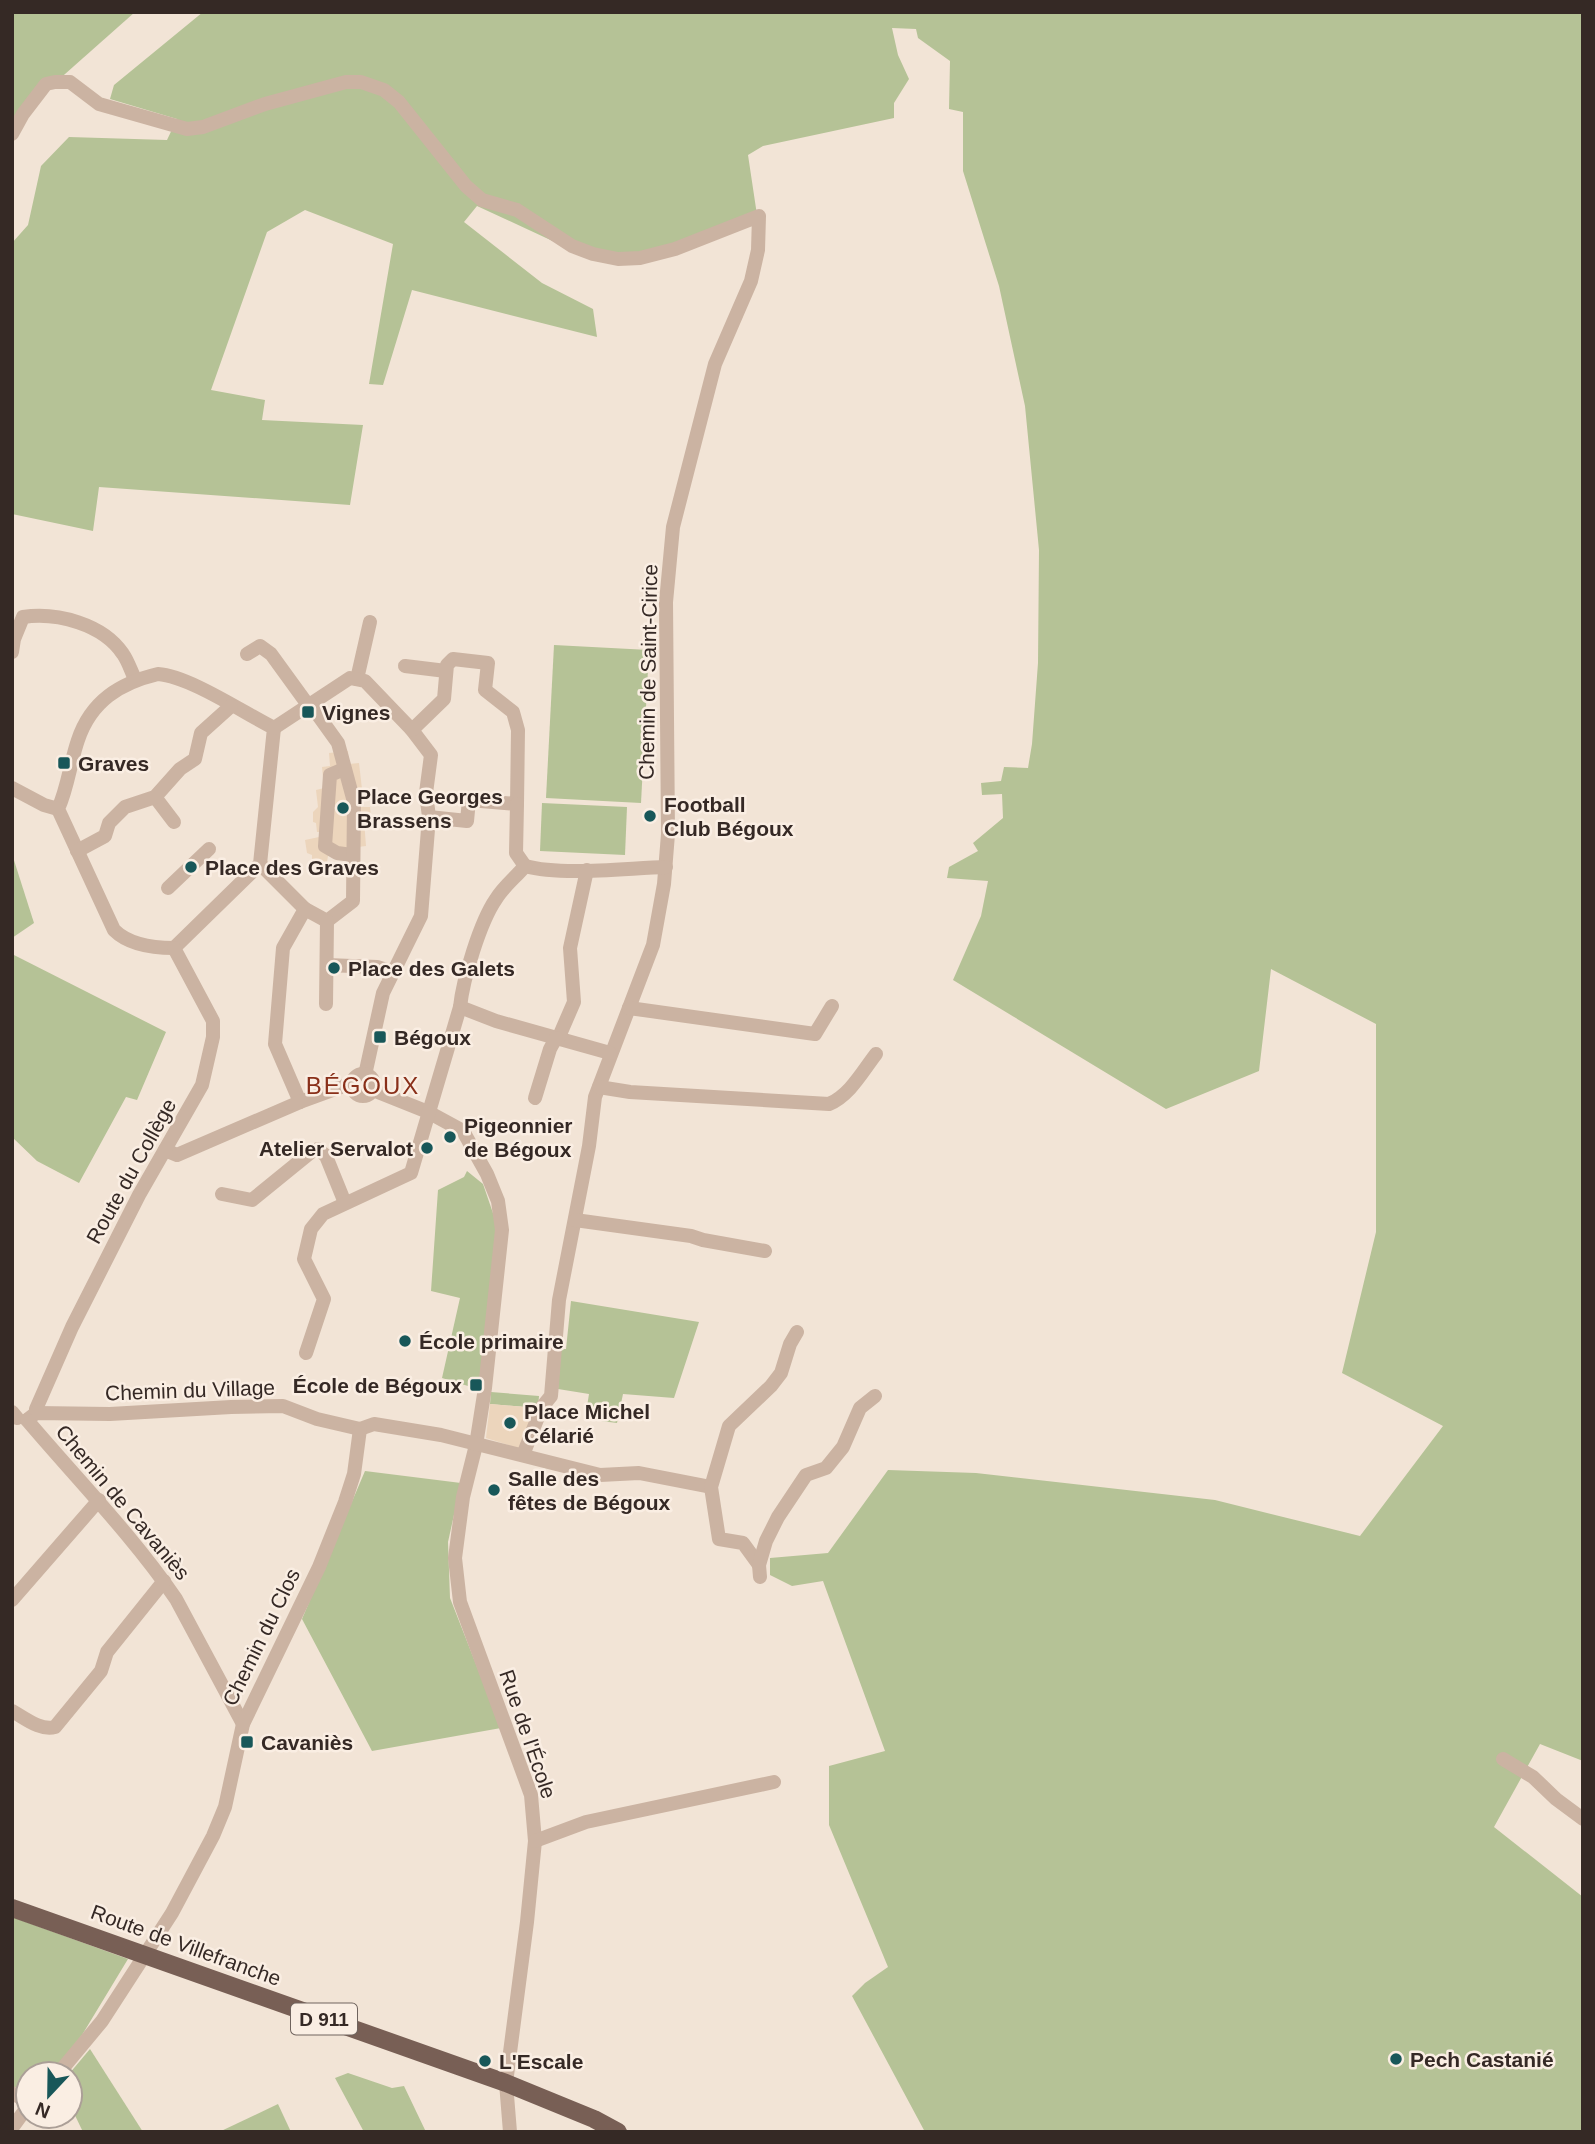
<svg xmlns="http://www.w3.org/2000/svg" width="1595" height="2144" viewBox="0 0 1595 2144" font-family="Arial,sans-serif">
	<rect width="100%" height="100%" fill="#f2e4d6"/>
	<g fill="#b5c296">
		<polygon points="12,12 135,12 12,121"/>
		<polygon points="203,12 1583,12 1583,1761 1540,1744 1494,1827 1583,1897 1583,2132 925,2132 852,1996 865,1983 888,1967 829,1825 829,1766 885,1751 823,1581 792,1586 770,1575 770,1558 828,1553 888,1470 976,1473 1215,1500 1360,1536 1443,1426 1342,1373 1376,1232 1376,1024 1271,969 1259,1071 1166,1109 953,980 981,916 988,881 947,878 949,867 978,851 973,843 1003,818 1002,794 982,795 981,783 1001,781 1004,767 1028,768 1032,744 1038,663 1039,550 1025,406 999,286 963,171 963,112 949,109 950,61 918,38 916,29 892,28 898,55 909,79 894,103 894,118 763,146 748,155 757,215 651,253 587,257 477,206 464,222 542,283 593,309 597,337 412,290 383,385 369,384 393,244 305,210 267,232 211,390 265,400 262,420 363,425 350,505 99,487 93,531 12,514 12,243 28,225 41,166 69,137 167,140 177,119 110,99 114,85"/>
		<polygon points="554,645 649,650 641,803 546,798"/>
		<polygon points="542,803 627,807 625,855 540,851"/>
		<polygon points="12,854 34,923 12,938"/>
		<polygon points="12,954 166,1032 137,1100 126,1097 79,1183 37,1161 12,1137"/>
		<polygon points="467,1171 483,1184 495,1219 495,1238 481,1390 442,1378 460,1298 431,1291 438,1190 464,1177"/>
		<polygon points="571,1301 699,1322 674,1398 623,1394 617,1423 585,1419 589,1394 558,1389 561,1349 566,1349"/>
		<polygon points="491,1392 539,1396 538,1408 490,1404"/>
		<polygon points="365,1471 461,1483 448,1542 450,1598 501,1728 372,1751 302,1619"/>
		<polygon points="12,1917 128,1959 82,2035 53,2072 51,2074 28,2074 28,2087 12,2087"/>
		<polygon points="90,2049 143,2132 83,2132 70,2105 69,2074"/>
		<polygon points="348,2073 392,2088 404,2086 426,2132 364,2132 335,2078"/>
		<polygon points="278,2104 291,2132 219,2132"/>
	</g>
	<g fill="#ecd5bc">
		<polygon points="348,751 349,764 359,763 362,789 358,789 361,807 370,807 371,817 364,820 366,846 358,847 359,854 328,856 327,862 312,864 312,855 307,853 305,840 319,837 320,832 317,832 316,823 313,822 313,812 318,807 316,790 324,788 322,767 330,766 329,753"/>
		<polygon points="490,1404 538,1408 521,1449 486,1438"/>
	</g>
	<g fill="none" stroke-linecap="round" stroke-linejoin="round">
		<g stroke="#cbb3a2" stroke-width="14">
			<polyline points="12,134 23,114 46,84 55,82 70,82 99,104 187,129 203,127 265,104 346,82 361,82 384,90 399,102 466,186 482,200 517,210 572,246 593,254 618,259 640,258 675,249 759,216 758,250 751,281 715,364 673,527 666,602 668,834 664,884 653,945 595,1097 589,1146 559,1300 551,1396 542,1407 523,1455"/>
			<path d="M12,652L14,639L23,617C57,612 103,624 123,654C128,661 131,671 135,679"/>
			<polyline points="247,654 260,646 271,654 308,705"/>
			<polyline points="405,666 446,671"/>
			<path d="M158,674C189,676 244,713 274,728L260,864L174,948C153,948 129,945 114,930L58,809C68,787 70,763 78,740C91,701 120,683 158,674Z"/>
			<polyline points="357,679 370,622"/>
			<polyline points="274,728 350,678 365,681 412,730 431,755 426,793 429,817 421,916 383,993 365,1075"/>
			<polyline points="412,730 444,699 447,665 453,659 488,663 485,690 513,712 518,730 517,804 469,800 467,821 429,817"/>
			<polyline points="344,769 330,775 325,846 337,853 352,855"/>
			<polyline points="12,788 44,805 58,809"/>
			<polyline points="155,797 174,822"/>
			<polyline points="77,851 105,836 109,823 125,807 155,797 180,769 195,759 201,733 231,706"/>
			<polyline points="260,864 305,909 283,948 275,1044 300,1102"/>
			<path d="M525,866C562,876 627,868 666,867"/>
			<polyline points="168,888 209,849"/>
			<polyline points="305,909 327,921 353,901 354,802 338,743 310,704"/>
			<polyline points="327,965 377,967 393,972"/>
			<polyline points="326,1004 327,921"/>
			<polyline points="460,1007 496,1021 610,1053"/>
			<polyline points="629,1008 815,1034 832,1006"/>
			<polyline points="558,1039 574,1002 570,948 587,870"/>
			<circle cx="363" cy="1085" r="11"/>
			<path d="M599,1087L630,1092L829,1104C850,1095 862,1072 876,1054"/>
			<polyline points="373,1090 428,1112 463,1131 487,1174 498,1201 502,1230 485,1388 476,1445 463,1497 455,1558 460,1602 531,1795 535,1841 527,1922 506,2083 510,2132"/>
			<polyline points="535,1098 550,1049 556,1038"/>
			<polyline points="165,1150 177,1155 300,1102 352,1083"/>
			<polyline points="222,1194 252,1200 311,1152 318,1149 326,1156 345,1203"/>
			<polyline points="575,1220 691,1236 703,1240 765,1251"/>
			<path d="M306,1353L324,1299L304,1259L311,1229L323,1214L411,1173L460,1007C463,979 480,922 496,899C503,887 516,877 525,866L516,853L517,804"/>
			<polyline points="12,1412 17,1418"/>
			<polyline points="36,1413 36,1409 72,1327 139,1195 202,1085 213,1037 213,1021 174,948"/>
			<polyline points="27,1420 36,1413 110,1414 231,1407 283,1406 317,1419 360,1429 374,1424 441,1435 600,1475 639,1473 711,1487"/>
			<path d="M27,1420C77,1479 132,1535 176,1599L243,1724"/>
			<polyline points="759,1565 743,1543 719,1539 711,1487 729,1426 771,1386 781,1373 790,1344 797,1332"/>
			<polyline points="760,1577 759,1565 766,1541 778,1517 806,1475 826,1468 843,1447 860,1408 875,1396"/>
			<polyline points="12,1600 99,1500"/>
			<path d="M12,1711C25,1718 40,1731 55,1727L101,1671L107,1652L164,1581"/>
			<polyline points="1503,1759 1533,1777 1556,1799 1583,1819"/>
			<polyline points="535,1841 586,1822 774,1782"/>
			<polyline points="58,2074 102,2021 172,1913 213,1836 225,1807 243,1724 319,1567 345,1502 354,1474 360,1429"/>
			<polyline points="12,2093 28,2102"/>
			<polyline points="12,2128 28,2106"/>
		</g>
		<polyline stroke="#785f55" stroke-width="18" points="12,1908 506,2083 594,2119 618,2132"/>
	</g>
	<g fill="#185759" stroke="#faeee3" stroke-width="2.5">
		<rect x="301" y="705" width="14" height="14" rx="3.5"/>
		<rect x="57" y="756" width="14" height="14" rx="3.5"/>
		<circle cx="343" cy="808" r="7"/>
		<circle cx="650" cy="816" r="7"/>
		<circle cx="191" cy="867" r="7"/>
		<circle cx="334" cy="968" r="7"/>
		<rect x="373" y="1030" width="14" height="14" rx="3.5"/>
		<circle cx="450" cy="1137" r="7"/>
		<circle cx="427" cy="1148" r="7"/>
		<circle cx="405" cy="1341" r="7"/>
		<rect x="469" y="1378" width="14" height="14" rx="3.5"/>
		<circle cx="510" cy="1423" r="7"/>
		<circle cx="494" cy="1490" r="7"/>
		<rect x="240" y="1735" width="14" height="14" rx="3.5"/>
		<circle cx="1396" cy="2059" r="7"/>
		<circle cx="485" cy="2061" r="7"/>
	</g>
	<g text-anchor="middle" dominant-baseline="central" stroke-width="5" stroke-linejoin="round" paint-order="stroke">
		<rect fill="#faeee3" stroke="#70645e" stroke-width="2" x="291" y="2003.5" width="66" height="31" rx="5"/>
		<g font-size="19" font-weight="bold" fill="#352925">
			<text x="324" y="2019">D 911</text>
		</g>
		<g font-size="21" fill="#352925" stroke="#faeee3">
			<text transform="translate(648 672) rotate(-89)">Chemin de Saint-Cirice</text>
			<text transform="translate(131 1171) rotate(-61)">Route du Collège</text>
			<text transform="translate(190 1390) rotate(-2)">Chemin du Village</text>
			<text transform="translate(123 1502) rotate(50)">Chemin de Cavaniès</text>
			<text transform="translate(261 1637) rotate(-64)">Chemin du Clos</text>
			<text transform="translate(528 1734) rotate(71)">Rue de l'École</text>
			<text transform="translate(186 1945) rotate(20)">Route de Villefranche</text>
		</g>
		<g font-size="21" font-weight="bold" fill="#352925" stroke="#faeee3" text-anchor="start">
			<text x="322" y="712">Vignes</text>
			<text x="78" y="763">Graves</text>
			<text x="357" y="796">Place Georges<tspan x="357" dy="24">Brassens</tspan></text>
			<text x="664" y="804">Football<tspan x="664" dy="24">Club Bégoux</tspan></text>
			<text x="205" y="867">Place des Graves</text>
			<text x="348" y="968">Place des Galets</text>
			<text x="394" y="1037">Bégoux</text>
			<text x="464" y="1125">Pigeonnier<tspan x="464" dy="24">de Bégoux</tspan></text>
			<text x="413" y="1148" text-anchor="end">Atelier Servalot</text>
			<text x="419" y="1341">École primaire</text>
			<text x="462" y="1385" text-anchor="end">École de Bégoux</text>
			<text x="524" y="1411">Place Michel<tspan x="524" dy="24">Célarié</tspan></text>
			<text x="508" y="1478">Salle des<tspan x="508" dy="24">fêtes de Bégoux</tspan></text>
			<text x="261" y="1742">Cavaniès</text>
			<text x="1410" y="2059">Pech Castanié</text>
			<text x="499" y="2061">L'Escale</text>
		</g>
		<g font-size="24" letter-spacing="2" fill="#892f19" stroke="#faeee3">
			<text x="363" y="1085">BÉGOUX</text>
		</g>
	</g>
	<rect width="1595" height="2144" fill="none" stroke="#352925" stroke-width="28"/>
	<g transform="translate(49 2095) rotate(202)"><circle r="33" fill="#faeee3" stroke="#ab9f97" stroke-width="2"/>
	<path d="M0-5L12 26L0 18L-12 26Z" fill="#185759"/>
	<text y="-10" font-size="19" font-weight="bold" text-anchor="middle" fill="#352925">N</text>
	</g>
</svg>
